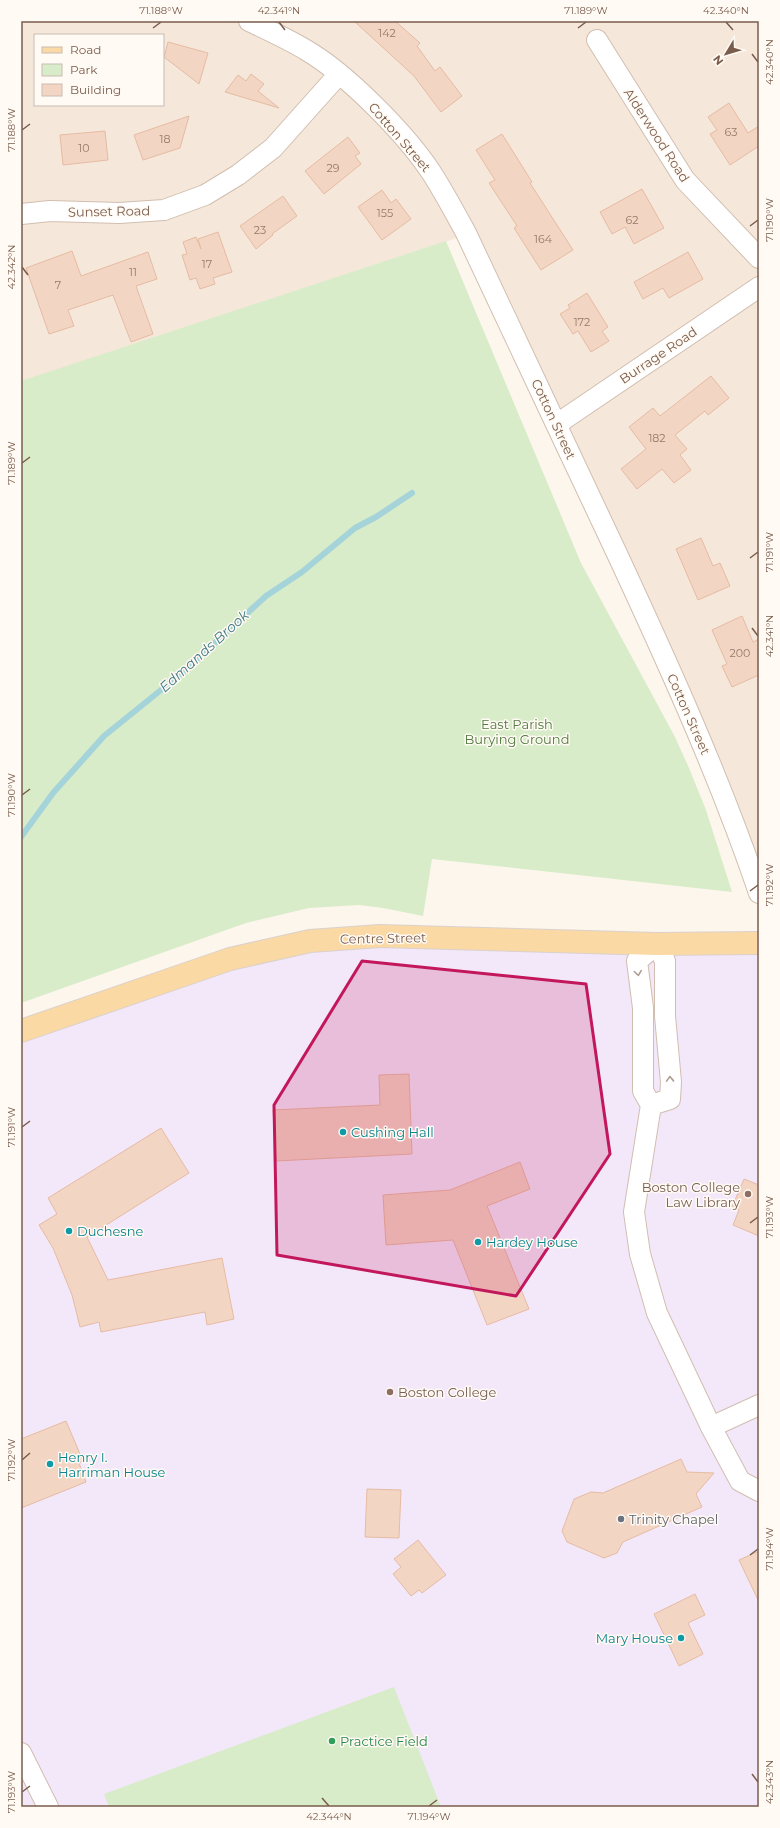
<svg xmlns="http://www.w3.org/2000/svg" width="780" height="1828" viewBox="0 0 780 1828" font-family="Montserrat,sans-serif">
	<rect width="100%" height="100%" fill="#fdf6ec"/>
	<path fill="#f5e8da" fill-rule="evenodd" d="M21,21H759V870L475,232L21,383ZM35,35H163V105H35Z"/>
	<polygon fill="#f3e8fa" points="310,941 759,943 759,1807 21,1807 21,1031"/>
	<g fill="#d8ecc9">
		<polygon points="446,241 581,563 675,737 689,768 706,810 732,892 432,859 423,916 383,908 359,905 309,908 246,923 21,1003 21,381"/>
		<polygon points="394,1687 441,1807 109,1807 104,1794"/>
	</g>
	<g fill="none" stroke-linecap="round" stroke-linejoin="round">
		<polyline stroke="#a5d3da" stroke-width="6" points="21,837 53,793 104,736 182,673 266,596 302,572 355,528 376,517 412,493"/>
	</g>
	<g fill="#f3d5c3" stroke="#e6bba3">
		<polygon points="354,21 395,21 420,43 417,46 435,71 440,67 462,96 441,112 414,76"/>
		<polygon points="168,42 208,53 199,84 164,57"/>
		<polygon points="251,74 264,84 258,91 279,108 225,92 238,75 246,81"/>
		<polygon points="729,103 748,133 759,126 759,146 730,165 710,134 717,130 708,117"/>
		<polygon points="189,116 180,148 143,160 134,135"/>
		<polygon points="105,131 108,160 63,165 60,135"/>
		<polygon points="502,134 532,182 530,183 573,250 541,270 514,228 517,226 489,183 495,180 476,150"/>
		<polygon points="348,137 360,153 355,156 361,164 324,194 305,171"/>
		<polygon points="642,189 664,228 634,244 625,227 612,234 600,212"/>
		<polygon points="382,190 391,203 396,199 411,219 382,240 358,207"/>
		<polygon points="283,196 297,216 272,234 273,235 256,249 240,226"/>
		<polygon points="218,232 232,272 213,278 215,284 200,289 196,278 190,280 182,255 187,254 183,242 196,237 201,249 198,239"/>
		<polygon points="72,251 81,276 148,252 157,279 136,286 153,334 131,342 113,295 68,310 74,326 49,334 26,268"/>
		<polygon points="688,252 703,279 669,298 663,288 643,299 634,282"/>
		<polygon points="587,293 608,327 602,331 609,341 591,352 578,331 573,334 560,314 570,308 568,305"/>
		<polygon points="711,376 729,398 708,415 705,411 675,435 687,449 680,455 691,470 674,483 662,469 637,489 621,469 646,449 629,427 653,408 660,416"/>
		<polygon points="701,538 713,566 720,563 730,586 698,600 676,549"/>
		<polygon points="742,616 753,642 759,639 759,675 732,687 722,666 727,664 712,630"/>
		<polygon points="409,1074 412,1154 276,1161 273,1110 380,1105 379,1075"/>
		<polygon points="161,1128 189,1173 87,1237 108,1280 222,1258 234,1319 207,1325 205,1312 101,1332 99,1322 80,1327 72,1295 53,1248 39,1225 57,1214 48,1198"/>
		<polygon points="520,1162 530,1189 487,1206 529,1309 487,1325 453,1240 386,1245 383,1195 450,1190"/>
		<polygon points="744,1179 759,1185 759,1236 733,1225 739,1210 732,1207"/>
		<polygon points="66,1421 83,1461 79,1463 86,1482 21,1508 21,1439"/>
		<polygon points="681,1459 687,1472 714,1473 696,1494 702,1507 623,1542 617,1553 604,1558 567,1542 562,1531 574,1499 591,1492 603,1493"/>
		<polygon points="367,1489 401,1490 399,1538 365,1537"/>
		<polygon points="418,1540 446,1575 422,1593 419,1590 411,1596 393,1574 401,1567 394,1559"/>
		<polygon points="759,1551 759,1602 739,1560"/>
		<polygon points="695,1594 705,1615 688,1623 703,1654 679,1666 654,1614"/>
	</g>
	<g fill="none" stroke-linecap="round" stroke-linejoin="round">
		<defs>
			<g id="minor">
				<path d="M249,21C268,30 288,39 306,50C347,74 405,133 431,172C444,192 455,213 466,233C517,341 568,450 619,558C670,668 720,778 759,893"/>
				<polyline points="597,40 685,180 759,258"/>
				<polyline points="21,214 50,211 119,213 164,210 205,195 238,175 273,148 339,74"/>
				<polyline points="557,424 759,287"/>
				<polyline points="651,1105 670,1099 671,1082 665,1016 665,961 657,944 637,961 643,1008 643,1091 651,1105 634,1212 640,1254 657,1313 711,1427 740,1481 759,1491"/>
				<polyline points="711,1427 759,1405"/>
				<polyline points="21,1753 48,1807"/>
			</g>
			<polyline id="primary" points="21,1031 230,959 310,941 380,936 657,944 759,943"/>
		</defs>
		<use href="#minor" stroke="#d1beb0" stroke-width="22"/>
		<use href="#primary" stroke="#dad1cd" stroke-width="24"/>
		<use href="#minor" stroke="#fff" stroke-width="20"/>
		<use href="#primary" stroke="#fbd9a5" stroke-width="22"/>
	</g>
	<defs><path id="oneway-chevron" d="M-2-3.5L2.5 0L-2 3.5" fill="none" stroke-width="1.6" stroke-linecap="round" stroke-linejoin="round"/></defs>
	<g stroke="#af9d94">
		<use href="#oneway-chevron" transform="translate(638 973) rotate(82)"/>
		<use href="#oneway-chevron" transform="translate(670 1079) rotate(-92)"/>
	</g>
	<path fill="#c2185b" fill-opacity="0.2" stroke="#c2185b" stroke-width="3" stroke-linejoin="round" d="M362,961L586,984L610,1154L516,1296L277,1255L274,1105Z"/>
	<path fill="none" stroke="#7a5c4d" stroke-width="1.5" d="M279,22L285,30M726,22L733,30M153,28L161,22M578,28L586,22M752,54L758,62M22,130L30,124M750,226L758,220M22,267L28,275M22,463L30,457M750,558L758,552M752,628L758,636M22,795L30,789M750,891L758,885M22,1127L30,1121M750,1223L758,1217M22,1460L30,1453M750,1555L758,1549M752,1774L758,1782M22,1792L30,1786M322,1798L329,1806M429,1806L437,1800"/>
	<g fill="#0f9aa8" stroke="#fffaf3" stroke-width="1.5">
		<circle cx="343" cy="1132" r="4"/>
		<circle cx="69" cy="1231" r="4"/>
		<circle cx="478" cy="1242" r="4"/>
		<circle cx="50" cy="1464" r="4"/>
		<circle cx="681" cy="1638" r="4"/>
	</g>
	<g fill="#8d6e63" stroke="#fffaf3" stroke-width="1.5">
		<circle cx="748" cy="1194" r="4"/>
		<circle cx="390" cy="1392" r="4"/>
	</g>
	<circle fill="#6b7280" stroke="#fffaf3" stroke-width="1.5" cx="621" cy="1519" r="4"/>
	<circle fill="#2e9e5b" stroke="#fffaf3" stroke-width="1.5" cx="332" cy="1741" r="4"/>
	<g text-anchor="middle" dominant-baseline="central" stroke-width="3" stroke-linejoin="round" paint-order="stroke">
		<g font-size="11" fill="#987a6a">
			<text x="387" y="33">142</text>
			<text x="731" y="132">63</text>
			<text x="165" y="139">18</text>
			<text x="84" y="148">10</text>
			<text x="333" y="168">29</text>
			<text x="385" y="213">155</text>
			<text x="632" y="220">62</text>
			<text x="260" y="230">23</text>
			<text x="543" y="239">164</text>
			<text x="207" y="264">17</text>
			<text x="133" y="272">11</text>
			<text x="58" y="285">7</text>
			<text x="582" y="322">172</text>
			<text x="657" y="438">182</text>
			<text x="740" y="653">200</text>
		</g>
		<g font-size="13" fill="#7a5c4d" stroke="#fffaf3">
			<text transform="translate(657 135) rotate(57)">Alderwood Road</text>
			<text transform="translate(400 137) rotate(49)">Cotton Street</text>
			<text transform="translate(109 211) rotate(-1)">Sunset Road</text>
			<text transform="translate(658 355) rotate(-34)">Burrage Road</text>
			<text transform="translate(554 419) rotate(65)">Cotton Street</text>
			<text transform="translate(689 714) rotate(66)">Cotton Street</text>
			<text transform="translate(383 938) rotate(-1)">Centre Street</text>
		</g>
		<g font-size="13" fill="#537a41" stroke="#fffaf3">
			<text x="517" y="724">East Parish<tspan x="517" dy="15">Burying Ground</tspan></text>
		</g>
		<g font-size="13" fill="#0d838f" stroke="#fffaf3" text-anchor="start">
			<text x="351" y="1132">Cushing Hall</text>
			<text x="77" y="1231">Duchesne</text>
			<text x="486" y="1242">Hardey House</text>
			<text x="58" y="1457">Henry I.<tspan x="58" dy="15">Harriman House</tspan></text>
			<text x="673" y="1638" text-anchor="end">Mary House</text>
		</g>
		<g font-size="13" fill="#785e54" stroke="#fffaf3" text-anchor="end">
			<text x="740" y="1187">Boston College<tspan x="740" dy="15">Law Library</tspan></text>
			<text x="398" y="1392" text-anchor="start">Boston College</text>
		</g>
		<g font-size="13" fill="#5b616d" stroke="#fffaf3" text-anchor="start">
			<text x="629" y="1519">Trinity Chapel</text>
		</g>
		<g font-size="13" fill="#27864d" stroke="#fffaf3" text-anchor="start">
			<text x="340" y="1741">Practice Field</text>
		</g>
		<g font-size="14" font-style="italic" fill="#437c86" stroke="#fffaf3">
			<text transform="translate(204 651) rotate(-42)">Edmands Brook</text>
		</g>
	</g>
	<rect width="780" height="1828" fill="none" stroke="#fffaf3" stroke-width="44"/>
	<rect x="34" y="34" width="130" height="72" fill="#fffaf3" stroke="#cabbb1"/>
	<rect x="42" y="47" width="20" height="6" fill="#fbd9a5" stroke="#cabbb1"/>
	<text x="70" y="54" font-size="12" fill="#7a5c4d">Road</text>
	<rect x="42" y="64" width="20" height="12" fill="#d8ecc9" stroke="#cabbb1"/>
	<text x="70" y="74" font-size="12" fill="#7a5c4d">Park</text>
	<rect x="42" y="84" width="20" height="12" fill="#f3d5c3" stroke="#cabbb1"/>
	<text x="70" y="94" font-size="12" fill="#7a5c4d">Building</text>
	<g transform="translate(726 54) rotate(232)" stroke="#fffaf3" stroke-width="3" paint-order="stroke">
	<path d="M0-3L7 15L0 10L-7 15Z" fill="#7a5c4d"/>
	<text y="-6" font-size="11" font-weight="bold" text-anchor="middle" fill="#7a5c4d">N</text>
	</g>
	<rect x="22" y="22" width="736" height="1784" fill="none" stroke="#7a5c4d" stroke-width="1.5"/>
	<g font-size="10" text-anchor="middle" fill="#7a5c4d">
		<text x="161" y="14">71.188°W</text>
		<text x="279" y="14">42.341°N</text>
		<text x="586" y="14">71.189°W</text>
		<text x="726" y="14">42.340°N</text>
		<text transform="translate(769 62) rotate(-90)" y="4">42.340°N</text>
		<text transform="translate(11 130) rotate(-90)" y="4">71.188°W</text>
		<text transform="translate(769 220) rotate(-90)" y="4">71.190°W</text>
		<text transform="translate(11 267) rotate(-90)" y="4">42.342°N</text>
		<text transform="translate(11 463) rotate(-90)" y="4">71.189°W</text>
		<text transform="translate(769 552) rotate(-90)" y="4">71.191°W</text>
		<text transform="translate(769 636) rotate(-90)" y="4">42.341°N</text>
		<text transform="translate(11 795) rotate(-90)" y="4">71.190°W</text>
		<text transform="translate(769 885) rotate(-90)" y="4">71.192°W</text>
		<text transform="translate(11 1127) rotate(-90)" y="4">71.191°W</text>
		<text transform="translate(769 1217) rotate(-90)" y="4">71.193°W</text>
		<text transform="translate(11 1460) rotate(-90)" y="4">71.192°W</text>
		<text transform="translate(769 1549) rotate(-90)" y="4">71.194°W</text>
		<text transform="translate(769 1782) rotate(-90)" y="4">42.343°N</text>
		<text transform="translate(11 1792) rotate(-90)" y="4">71.193°W</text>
		<text x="329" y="1820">42.344°N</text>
		<text x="429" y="1820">71.194°W</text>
	</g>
</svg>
